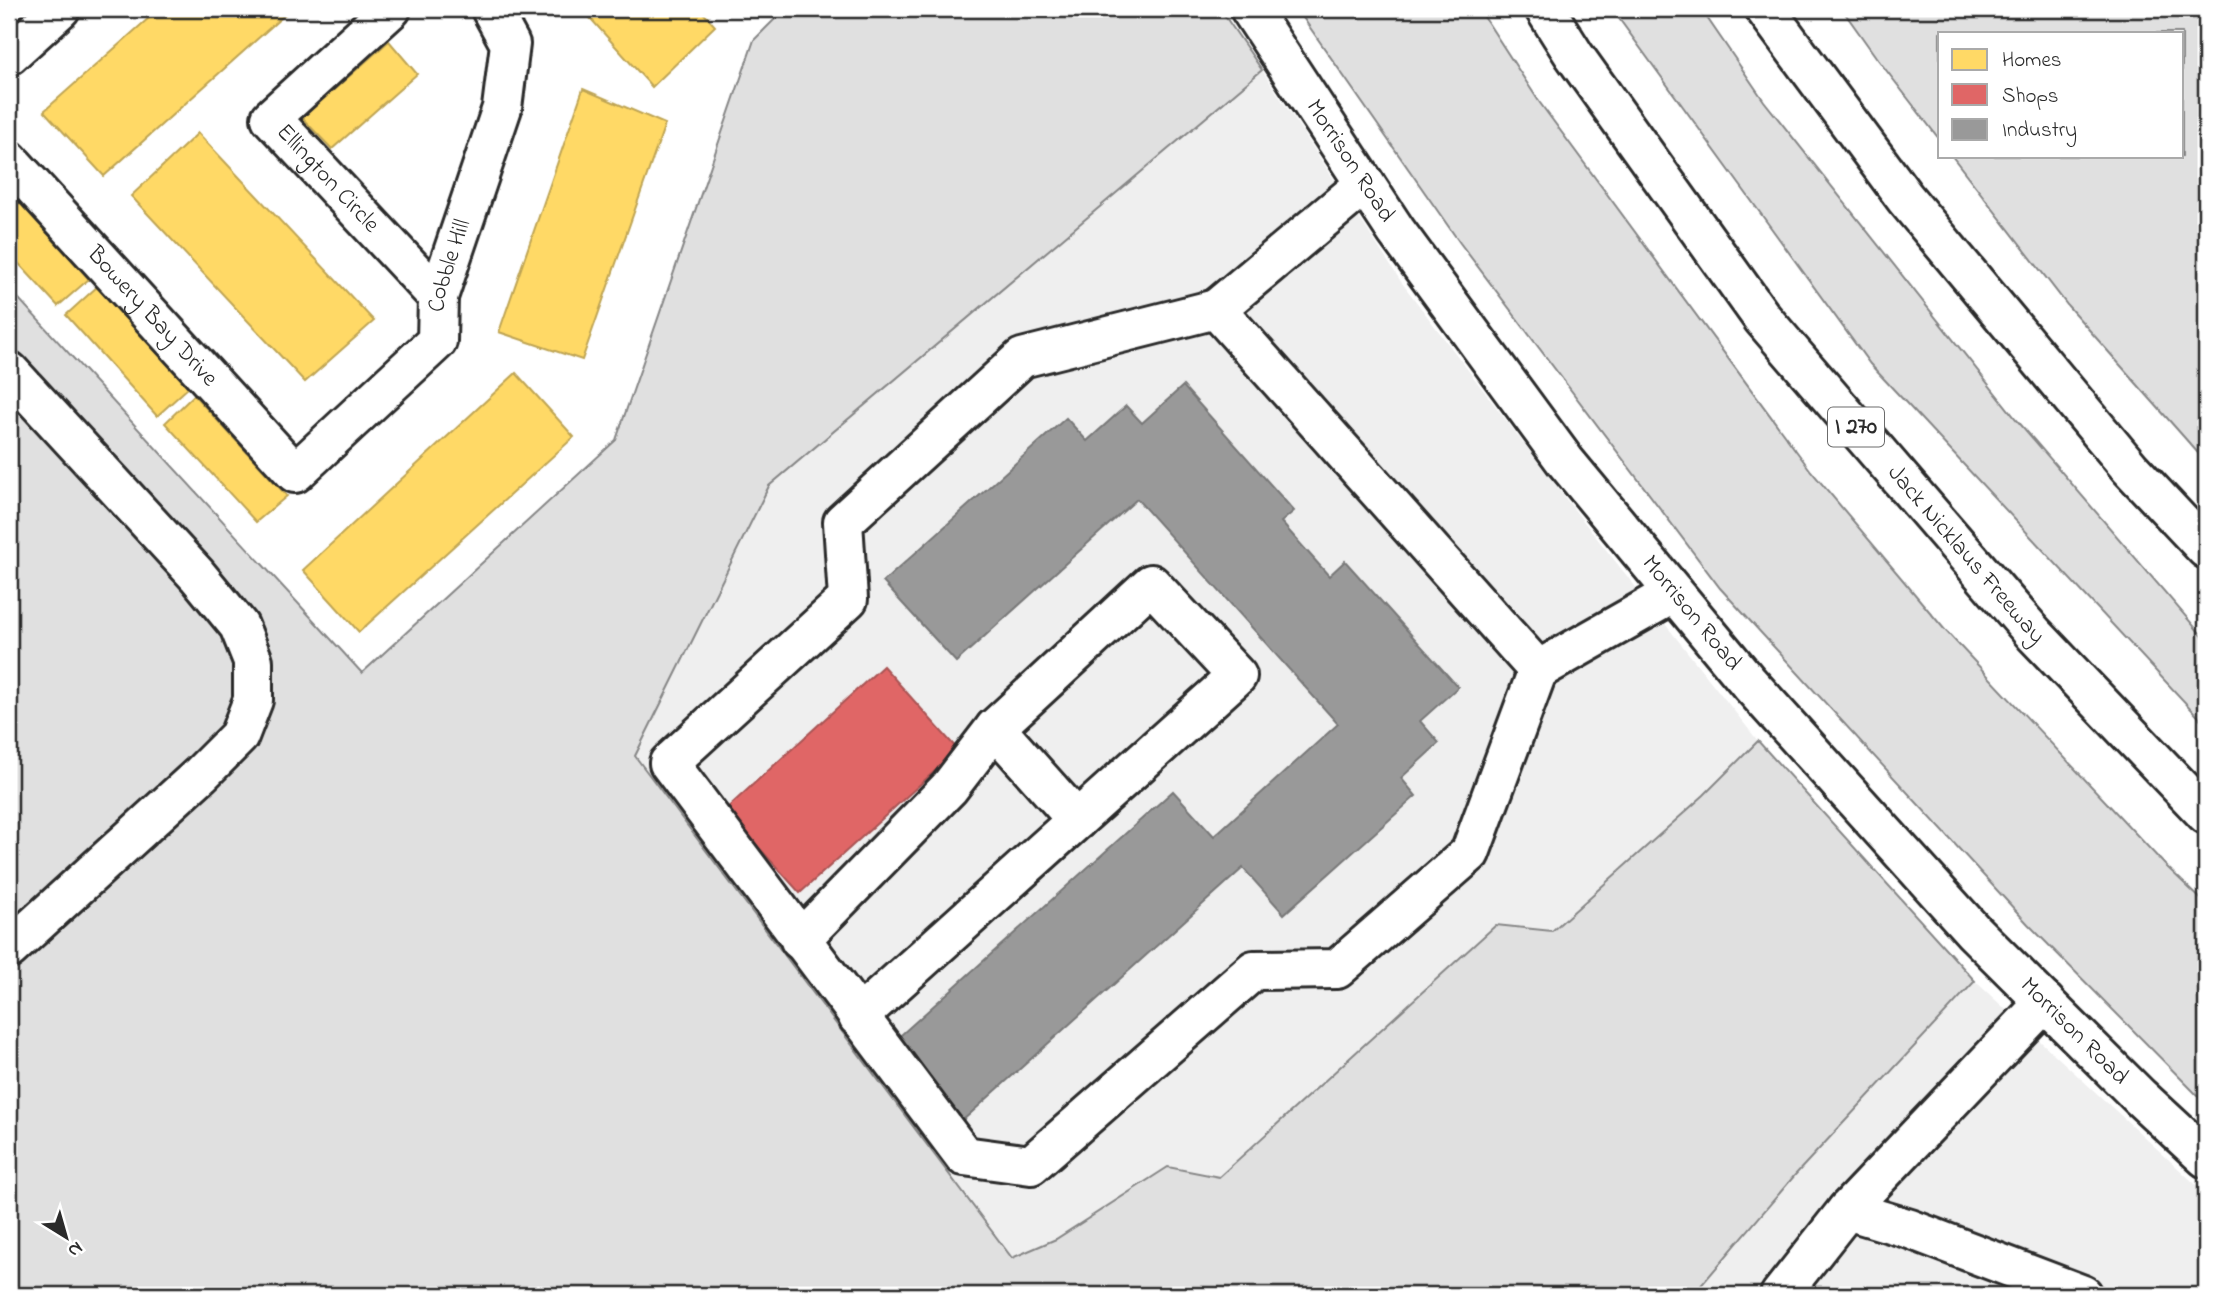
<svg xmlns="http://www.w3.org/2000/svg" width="2215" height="1304" viewBox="0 0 2215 1304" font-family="'Indie Flower',sans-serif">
	<rect width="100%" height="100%" fill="#fff"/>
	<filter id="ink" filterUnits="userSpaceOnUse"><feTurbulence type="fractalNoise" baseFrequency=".0143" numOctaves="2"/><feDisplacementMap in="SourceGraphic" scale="14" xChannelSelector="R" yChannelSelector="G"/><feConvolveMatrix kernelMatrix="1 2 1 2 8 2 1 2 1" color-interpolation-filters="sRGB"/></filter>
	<g filter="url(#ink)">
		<g fill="#efefef">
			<polygon points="1262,70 1402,283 1569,503 1758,741 1704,795 1552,931 1495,925 1219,1177 1168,1167 1056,1239 1011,1259 635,756 769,486"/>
			<polygon points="1975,981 2206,1194 2206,1295 1693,1295 1795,1175"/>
		</g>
		<g fill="#e0e0e0" stroke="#868686" stroke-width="2">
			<polygon points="785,9 1220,9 1262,70 769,486 635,756 1012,1258 1056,1239 1168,1167 1219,1177 1496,925 1552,931 1704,795 1758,741 1975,981 1795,1175 1693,1295 9,1295 9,288 362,673 616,440 754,40"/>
			<polygon points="1297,9 1479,9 1540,103 1811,471 1945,630 2165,865 2206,904 2206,1104 2028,924 1720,588 1460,243"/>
			<polygon points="1612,9 1701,9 1764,101 2016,419 2206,640 2206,725 1870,364"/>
			<polygon points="1842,9 2206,9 2206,462 2068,306 1952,156 2182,156 2182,33 1940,33 1940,140 1876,57"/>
		</g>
		<g fill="#ffd966" stroke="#bfa554" stroke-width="2">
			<polygon points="159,9 291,9 104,176 44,111"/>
			<polygon points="582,9 700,9 715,26 652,87"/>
			<polygon points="389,41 417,74 332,149 302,118"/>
			<polygon points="583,89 665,124 582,360 499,332"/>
			<polygon points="198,133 374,321 305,382 131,196"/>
			<polygon points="9,191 89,279 58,306 9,253"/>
			<polygon points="98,286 189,387 157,416 66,315"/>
			<polygon points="516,373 574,437 359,632 303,570"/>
			<polygon points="194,395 287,496 256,522 165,423"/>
		</g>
		<polygon fill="#e06666" stroke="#aa5454" stroke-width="2" points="883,666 958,750 800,893 725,810"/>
		<polygon fill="#999" stroke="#787878" stroke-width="2" points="1183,386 1294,511 1281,522 1329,576 1345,561 1458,687 1420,721 1439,743 1401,778 1416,796 1284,914 1243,868 962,1121 892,1043 1173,791 1214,836 1338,724 1137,499 956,662 883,582 1066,418 1087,441 1126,406 1142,423"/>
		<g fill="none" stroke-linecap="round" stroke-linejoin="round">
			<defs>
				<g id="minor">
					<path id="s1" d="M391,9L271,118L438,297"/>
					<path id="s2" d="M1250,9L1396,231L1565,461L1749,683L1974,932L2140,1097L2206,1158"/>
					<polyline points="9,55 60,9"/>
					<path id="s3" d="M9,160L295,473L437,341L438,297L502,108L510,44L491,9"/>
					<polyline points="1365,184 1216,309 1538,670 1674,593"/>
					<polyline points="1216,309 1022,358 843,522 848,599 669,763 964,1156 1031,1165 1254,970 1337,969 1470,853 1538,670"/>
					<polyline points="9,371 197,575 239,626 253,661 253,700 239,736 201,774 9,949"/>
					<polyline points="995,728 1077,820"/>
					<polyline points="800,940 949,788 995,728 1151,584 1237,676 858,1017"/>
					<polyline points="2045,1002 1847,1210 1910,1229 2083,1295"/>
					<polyline points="1780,1295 1847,1210"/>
				</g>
				<g id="highway">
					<path id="s4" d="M1545,9L1574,55L1763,319L2034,634L2206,814"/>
					<polyline points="1765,9 1905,198 2130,468 2206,549"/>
				</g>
			</defs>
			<use href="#minor" stroke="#2b2b2b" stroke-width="44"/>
			<use href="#highway" stroke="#2b2b2b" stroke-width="44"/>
			<use href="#minor" stroke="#fff" stroke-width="38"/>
			<use href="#highway" stroke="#fff" stroke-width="38"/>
		</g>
	</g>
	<g text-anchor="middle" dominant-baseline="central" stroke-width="7" stroke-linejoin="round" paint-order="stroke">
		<rect fill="#fff" stroke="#6b6b6b" stroke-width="2" x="1828" y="407.5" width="56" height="39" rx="5"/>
		<g font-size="23" font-weight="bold" fill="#2b2b2b">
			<text x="1856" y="427">I 270</text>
		</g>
		<g font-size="24" fill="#2b2b2b" stroke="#fff">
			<text stroke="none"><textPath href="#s2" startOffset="182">Morrison Road</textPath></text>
			<text stroke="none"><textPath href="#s1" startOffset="245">Ellington Circle</textPath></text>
			<text stroke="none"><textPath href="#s3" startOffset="695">Cobble Hill</textPath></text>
			<text stroke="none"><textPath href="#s3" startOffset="212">Bowery Bay Drive</textPath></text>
			<text stroke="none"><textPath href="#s4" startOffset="690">Jack Nicklaus Freeway</textPath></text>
			<text stroke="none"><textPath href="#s2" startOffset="749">Morrison Road</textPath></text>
			<text stroke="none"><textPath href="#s2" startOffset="1316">Morrison Road</textPath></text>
		</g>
	</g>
	<rect width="2215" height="1304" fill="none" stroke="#fff" stroke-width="35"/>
	<rect x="18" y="18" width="2180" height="1269" fill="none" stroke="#2b2b2b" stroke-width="2.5" filter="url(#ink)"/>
	<rect x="1938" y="32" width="245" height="126" fill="#ffffff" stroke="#aaaaaa" stroke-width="2"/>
	<rect x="1952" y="49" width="35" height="21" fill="#ffd966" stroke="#aaaaaa" stroke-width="2"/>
	<text x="2002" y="66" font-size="21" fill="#2b2b2b">Homes</text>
	<rect x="1952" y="84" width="35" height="21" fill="#e06666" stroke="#aaaaaa" stroke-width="2"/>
	<text x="2002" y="102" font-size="21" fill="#2b2b2b">Shops</text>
	<rect x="1952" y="119" width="35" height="21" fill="#999999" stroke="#aaaaaa" stroke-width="2"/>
	<text x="2002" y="136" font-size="21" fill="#2b2b2b">Industry</text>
	<g transform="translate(66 1237) rotate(143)" stroke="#ffffff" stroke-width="5" paint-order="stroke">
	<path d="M0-5L12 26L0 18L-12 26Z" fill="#2b2b2b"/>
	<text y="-10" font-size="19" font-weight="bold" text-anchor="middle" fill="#2b2b2b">N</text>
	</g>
</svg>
